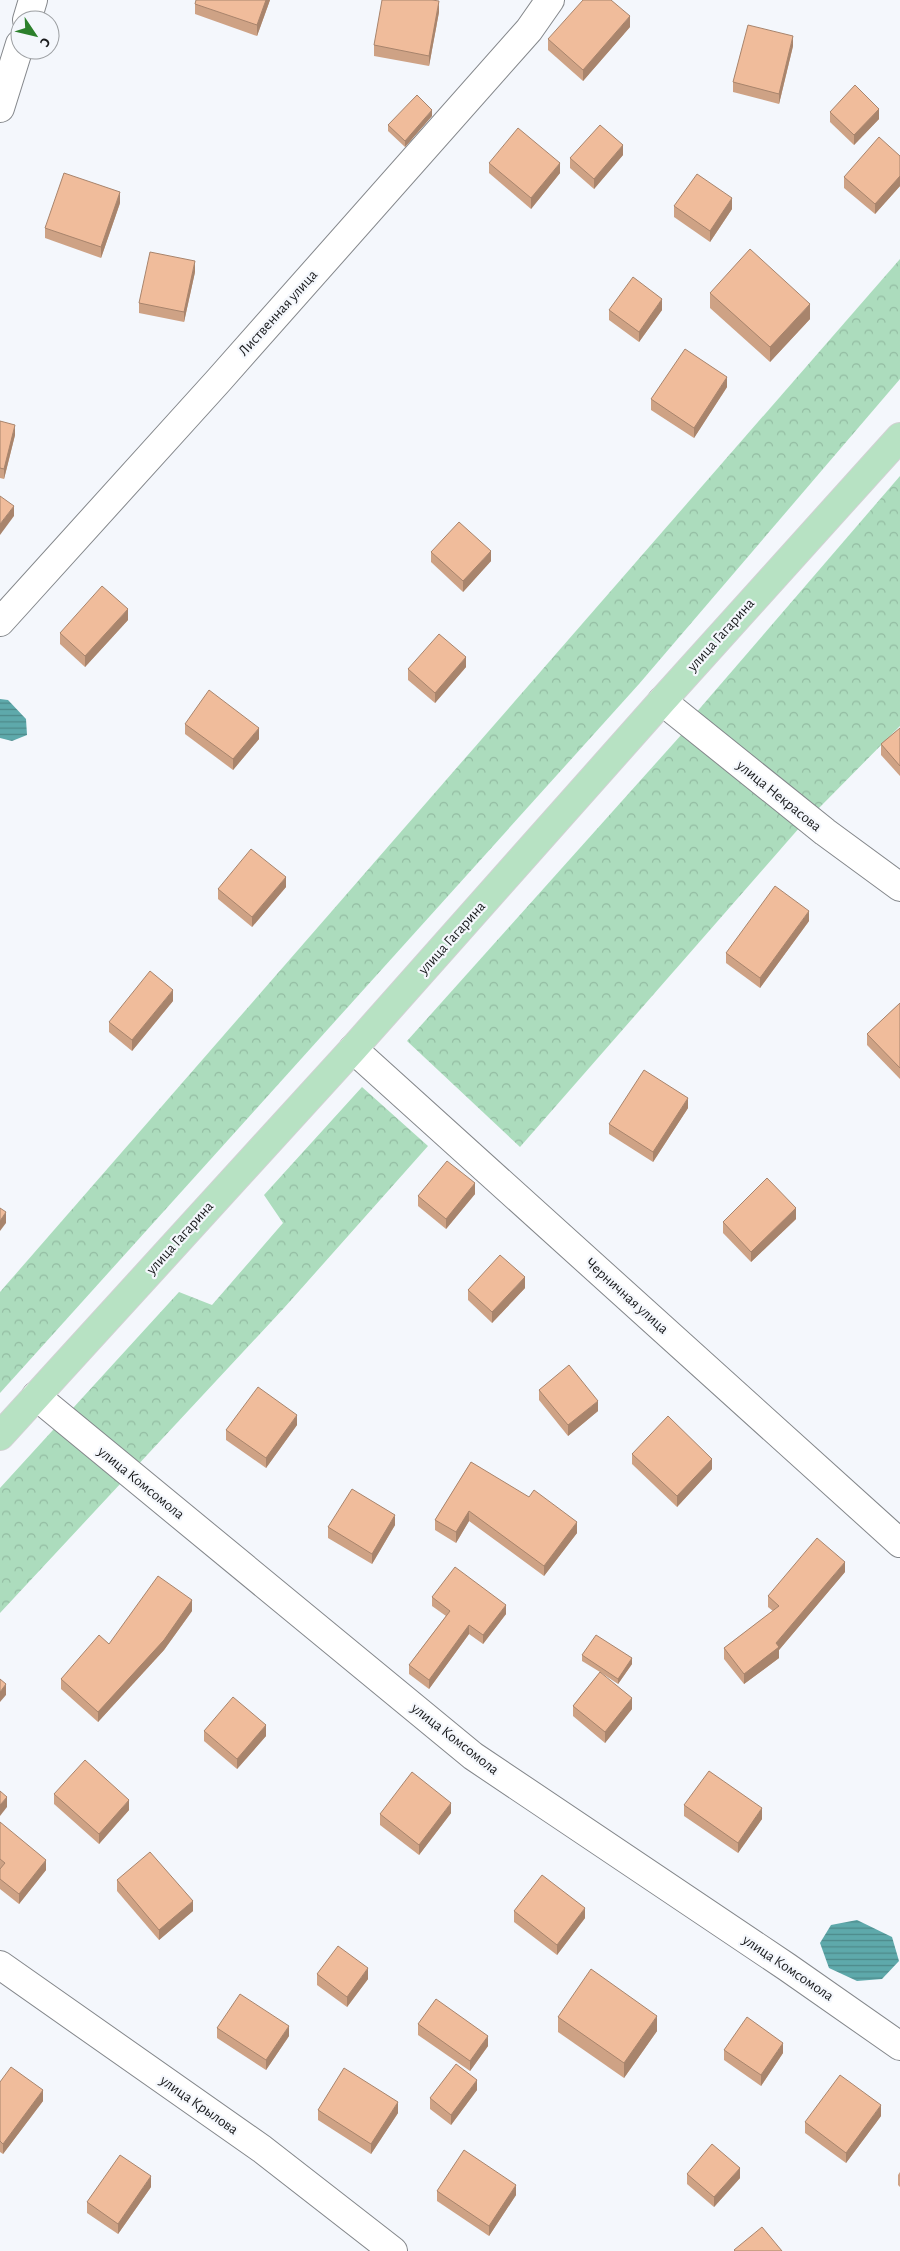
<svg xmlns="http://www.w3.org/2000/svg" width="900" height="2251" viewBox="0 0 900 2251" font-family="'Alegreya Sans',sans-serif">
	<defs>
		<pattern id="forest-crowns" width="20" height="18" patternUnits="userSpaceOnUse" patternTransform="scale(1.25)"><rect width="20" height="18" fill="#acdcbd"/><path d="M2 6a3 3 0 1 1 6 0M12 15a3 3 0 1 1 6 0" fill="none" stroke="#93bca2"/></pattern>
		<pattern id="water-rules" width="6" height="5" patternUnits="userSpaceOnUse" patternTransform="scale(1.25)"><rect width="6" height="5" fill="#5ea9ab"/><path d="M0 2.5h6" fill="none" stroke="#4d898a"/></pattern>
	</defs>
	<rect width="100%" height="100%" fill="#f4f7fc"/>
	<g fill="url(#forest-crowns)">
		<polygon points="900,259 900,379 639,684 0,1393 0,1292"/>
		<polygon points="900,476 900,726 816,811 695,714"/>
		<polygon points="682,734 800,827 520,1147 407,1041"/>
		<polygon points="362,1087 428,1146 284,1308 0,1613 0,1488 179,1292 212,1305 283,1223 264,1195"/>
	</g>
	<g fill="url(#water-rules)">
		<polygon points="0,699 8,700 26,719 27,735 12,741 0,738"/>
		<polygon points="857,1920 892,1937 899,1961 882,1979 857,1981 829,1968 820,1943 831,1925"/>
	</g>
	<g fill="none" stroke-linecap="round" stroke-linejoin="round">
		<defs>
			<g id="minor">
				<polyline points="27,20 33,0"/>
				<polyline points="0,108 20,44"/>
				<polyline points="0,622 219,380 529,30 550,0"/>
				<polyline points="662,701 825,832 900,887"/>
				<polyline points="353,1049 900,1543"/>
				<polyline points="36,1396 473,1756 787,1967 900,2046"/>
				<polyline points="0,1965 262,2149 393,2251"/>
			</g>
			<polyline id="major" points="0,1436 353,1049 662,701 900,437"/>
		</defs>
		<use href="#minor" stroke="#84878b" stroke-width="30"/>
		<use href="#major" stroke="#d1d1d2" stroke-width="30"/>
		<use href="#minor" stroke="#fff" stroke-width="28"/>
		<use href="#major" stroke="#b7e2c3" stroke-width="28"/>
	</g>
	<g fill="#cea285">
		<polygon points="270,0 257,36 195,14 195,4"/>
		<polygon points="439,12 429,66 374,56 374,45"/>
		<polygon points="630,27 583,81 548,50 548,39"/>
		<polygon points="793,46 779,104 733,92 733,82"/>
		<polygon points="830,112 879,119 854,145 830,122"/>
		<polygon points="432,116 405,147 388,131 388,125"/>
		<polygon points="623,155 594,189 570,168 570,158"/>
		<polygon points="900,156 900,186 875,214 844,188 844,177"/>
		<polygon points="489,163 560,173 531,209 489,173"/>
		<polygon points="120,203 101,258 45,238 45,228"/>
		<polygon points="674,206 732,209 710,242 674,217"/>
		<polygon points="195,272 184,322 139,313 139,303"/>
		<polygon points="710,293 810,319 770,362 710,308"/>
		<polygon points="609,310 662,310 639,342 609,320"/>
		<polygon points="727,387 694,438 651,410 651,399"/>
		<polygon points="0,421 15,435 4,479 0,478"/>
		<polygon points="431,552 491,561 463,592 431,562"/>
		<polygon points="128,620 85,667 60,644 60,633"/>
		<polygon points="466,667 435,703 408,680 408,669"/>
		<polygon points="185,724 259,739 233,770 185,734"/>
		<polygon points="900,728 900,776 881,755 881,744"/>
		<polygon points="286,887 252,927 218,899 218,889"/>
		<polygon points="809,921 760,988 726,963 726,953"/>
		<polygon points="173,1001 132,1051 109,1032 109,1022"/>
		<polygon points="900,1003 900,1079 867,1045 867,1034"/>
		<polygon points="688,1108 653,1162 609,1134 609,1124"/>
		<polygon points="475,1194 446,1229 418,1206 418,1196"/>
		<polygon points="796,1219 751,1262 723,1233 723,1222"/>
		<polygon points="525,1288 492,1323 468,1300 468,1290"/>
		<polygon points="539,1390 598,1411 568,1436 539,1400"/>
		<polygon points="297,1425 266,1468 226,1440 226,1430"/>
		<polygon points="632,1454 712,1469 677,1507 632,1464"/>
		<polygon points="471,1462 577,1533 544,1576 469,1521 456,1543 435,1530 435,1520"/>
		<polygon points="395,1525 372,1564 328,1538 328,1527"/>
		<polygon points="845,1572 779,1650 779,1658 744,1684 724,1659 724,1648 773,1611 768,1607 768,1596"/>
		<polygon points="432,1597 506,1614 483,1644 469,1634 429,1689 409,1674 409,1665 446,1616 432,1606"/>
		<polygon points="192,1611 164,1650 98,1722 61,1689 61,1679 109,1644"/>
		<polygon points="582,1655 632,1664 618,1684 600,1672 632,1709 605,1743 573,1716 573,1706 600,1672 582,1661"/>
		<polygon points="204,1731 266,1736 237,1769 204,1741"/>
		<polygon points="54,1794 129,1810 99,1844 54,1804"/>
		<polygon points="684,1805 762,1819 738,1853 684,1816"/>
		<polygon points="451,1813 419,1855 380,1825 380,1814"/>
		<polygon points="0,1822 46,1870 19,1904 0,1889"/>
		<polygon points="117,1880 193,1911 159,1940 117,1891"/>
		<polygon points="514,1911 585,1918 557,1955 514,1922"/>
		<polygon points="317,1974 368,1979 347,2007 317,1985"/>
		<polygon points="558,2017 657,2031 624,2078 558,2032"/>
		<polygon points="418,2024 488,2046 470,2071 418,2035"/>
		<polygon points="217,2028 289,2036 266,2070 217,2038"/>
		<polygon points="724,2050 783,2053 761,2086 724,2060"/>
		<polygon points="0,2082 43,2101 3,2154 0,2152"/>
		<polygon points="477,2090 451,2125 430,2109 430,2098"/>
		<polygon points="318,2110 398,2113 371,2154 318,2120"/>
		<polygon points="881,2116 846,2163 805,2133 805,2122"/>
		<polygon points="900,2172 900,2187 898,2185 898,2175"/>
		<polygon points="687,2174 740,2178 714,2207 687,2184"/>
		<polygon points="151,2187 118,2234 87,2213 87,2202"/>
		<polygon points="437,2191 516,2195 489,2236 437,2201"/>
	</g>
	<g fill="#a8846c">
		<polygon points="266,0 270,0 257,36 257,25"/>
		<polygon points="439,1 439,12 429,66 429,56"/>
		<polygon points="630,16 630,27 583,81 583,70"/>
		<polygon points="793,36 793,46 779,104 779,94"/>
		<polygon points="879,109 879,119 854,145 854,135"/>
		<polygon points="432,110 432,116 405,147 405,141"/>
		<polygon points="623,145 623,155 594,189 594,179"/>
		<polygon points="560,163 560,173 531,209 531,198"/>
		<polygon points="900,176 900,186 875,214 875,204"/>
		<polygon points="120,192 120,203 101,258 101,247"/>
		<polygon points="732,198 732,209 710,242 710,231"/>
		<polygon points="195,261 195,272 184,322 184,312"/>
		<polygon points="662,299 662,310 639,342 639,332"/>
		<polygon points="810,304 810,319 770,362 770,347"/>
		<polygon points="727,377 727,387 694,438 694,428"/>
		<polygon points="15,425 15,435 4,479 4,469"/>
		<polygon points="14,506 14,516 0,535 0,524"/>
		<polygon points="491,551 491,561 463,592 463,581"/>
		<polygon points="128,609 128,620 85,667 85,656"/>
		<polygon points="466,657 466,667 435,703 435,693"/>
		<polygon points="259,728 259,739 233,770 233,759"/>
		<polygon points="286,877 286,887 252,927 252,917"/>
		<polygon points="809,911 809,921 760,988 760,978"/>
		<polygon points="173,990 173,1001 132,1051 132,1040"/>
		<polygon points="688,1098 688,1108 653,1162 653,1152"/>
		<polygon points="475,1183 475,1194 446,1229 446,1219"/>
		<polygon points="796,1208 796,1219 751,1262 751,1252"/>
		<polygon points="6,1212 6,1223 0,1231 0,1221"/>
		<polygon points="525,1277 525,1288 492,1323 492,1312"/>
		<polygon points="598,1401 598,1411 568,1436 568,1425"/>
		<polygon points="297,1415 297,1425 266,1468 266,1458"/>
		<polygon points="712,1459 712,1469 677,1507 677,1496"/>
		<polygon points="469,1511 469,1521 456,1543 456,1532"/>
		<polygon points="395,1515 395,1525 372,1564 372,1554"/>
		<polygon points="577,1522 577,1533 544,1576 544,1566"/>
		<polygon points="845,1562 845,1572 779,1650 779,1658 744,1684 744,1674 776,1643"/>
		<polygon points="192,1600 192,1611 164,1650 98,1722 98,1712"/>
		<polygon points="506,1605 506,1614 483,1644 483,1635"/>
		<polygon points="469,1625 469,1634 429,1689 429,1680"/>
		<polygon points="632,1658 632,1664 618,1684 618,1679"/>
		<polygon points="6,1684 6,1695 0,1702 0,1692"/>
		<polygon points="632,1698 632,1709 605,1743 605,1732"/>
		<polygon points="266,1725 266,1736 237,1769 237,1759"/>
		<polygon points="7,1797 7,1807 0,1816 0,1805"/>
		<polygon points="129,1800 129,1810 99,1844 99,1834"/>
		<polygon points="451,1803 451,1813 419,1855 419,1845"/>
		<polygon points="762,1808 762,1819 738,1853 738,1843"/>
		<polygon points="46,1860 46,1870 19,1904 19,1894"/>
		<polygon points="193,1901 193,1911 159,1940 159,1930"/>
		<polygon points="585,1908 585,1918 557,1955 557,1945"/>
		<polygon points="368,1968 368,1979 347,2007 347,1997"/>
		<polygon points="657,2016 657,2031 624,2078 624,2063"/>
		<polygon points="289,2026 289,2036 266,2070 266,2060"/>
		<polygon points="488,2036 488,2046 470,2071 470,2061"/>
		<polygon points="783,2043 783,2053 761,2086 761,2075"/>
		<polygon points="477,2080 477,2090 451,2125 451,2115"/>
		<polygon points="43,2090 43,2101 3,2154 3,2144"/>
		<polygon points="398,2102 398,2113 371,2154 371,2144"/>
		<polygon points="881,2105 881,2116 846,2163 846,2153"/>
		<polygon points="740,2168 740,2178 714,2207 714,2197"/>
		<polygon points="151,2176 151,2187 118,2234 118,2224"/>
		<polygon points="516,2185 516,2195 489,2236 489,2226"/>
	</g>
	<g fill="#f0bc9b" stroke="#a8846c">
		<polygon points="196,0 266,0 257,25 195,4"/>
		<polygon points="382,0 432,0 439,1 429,56 374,45"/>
		<polygon points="583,0 611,0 630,16 583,70 548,39"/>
		<polygon points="748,25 793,36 779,94 733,82"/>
		<polygon points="855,85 879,109 854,135 830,112"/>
		<polygon points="417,95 432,110 405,141 388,125"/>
		<polygon points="600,125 623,145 594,179 570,158"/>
		<polygon points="518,128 560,163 531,198 489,163"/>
		<polygon points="879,137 900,156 900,176 875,204 844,177"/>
		<polygon points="64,173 120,192 101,247 45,228"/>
		<polygon points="697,174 732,198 710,231 674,206"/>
		<polygon points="750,249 810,304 770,347 710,293"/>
		<polygon points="150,252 195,261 184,312 139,303"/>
		<polygon points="633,277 662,299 639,332 609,310"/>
		<polygon points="685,349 727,377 694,428 651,399"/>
		<polygon points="0,421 15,425 4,469 0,468"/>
		<polygon points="0,496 14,506 0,524"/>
		<polygon points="459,522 491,551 463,581 431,552"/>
		<polygon points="102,586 128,609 85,656 60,633"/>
		<polygon points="439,634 466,657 435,693 408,669"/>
		<polygon points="209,690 259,728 233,759 185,724"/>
		<polygon points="900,728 900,766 881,744"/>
		<polygon points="251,849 286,877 252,917 218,889"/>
		<polygon points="775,886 809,911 760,978 726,953"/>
		<polygon points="150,971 173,990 132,1040 109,1022"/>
		<polygon points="900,1003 900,1068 867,1034"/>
		<polygon points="644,1070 688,1098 653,1152 609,1124"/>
		<polygon points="447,1161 475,1183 446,1219 418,1196"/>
		<polygon points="767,1178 796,1208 751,1252 723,1222"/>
		<polygon points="0,1208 6,1212 0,1221"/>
		<polygon points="500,1255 525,1277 492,1312 468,1290"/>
		<polygon points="569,1365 598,1401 568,1425 539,1390"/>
		<polygon points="258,1387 297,1415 266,1458 226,1430"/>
		<polygon points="668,1416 712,1459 677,1496 632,1454"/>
		<polygon points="471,1462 529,1497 534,1490 577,1522 544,1566 469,1511 456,1532 435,1520"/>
		<polygon points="352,1489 395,1515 372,1554 328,1527"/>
		<polygon points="817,1538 845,1562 776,1643 779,1647 744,1674 724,1648 779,1606 768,1596"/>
		<polygon points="455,1567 506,1605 483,1635 469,1625 429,1680 409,1665 450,1611 432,1597"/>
		<polygon points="158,1576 192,1600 164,1640 98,1712 61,1679 99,1635 109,1644"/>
		<polygon points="596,1635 632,1658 618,1679 582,1655"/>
		<polygon points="600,1672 632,1698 605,1732 573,1706"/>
		<polygon points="0,1679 6,1684 0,1692"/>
		<polygon points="233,1697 266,1725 237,1759 204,1731"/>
		<polygon points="85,1760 129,1800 99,1834 54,1794"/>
		<polygon points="709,1771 762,1808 738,1843 684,1805"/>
		<polygon points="412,1772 451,1803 419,1845 380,1814"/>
		<polygon points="0,1791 7,1797 0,1805"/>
		<polygon points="0,1822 46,1860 19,1894 0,1879 0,1869 5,1863 0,1859"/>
		<polygon points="150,1852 193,1901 159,1930 117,1880"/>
		<polygon points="542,1875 585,1908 557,1945 514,1911"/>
		<polygon points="338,1946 368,1968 347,1997 317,1974"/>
		<polygon points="591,1969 657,2016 624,2063 558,2017"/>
		<polygon points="240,1994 289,2026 266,2060 217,2028"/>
		<polygon points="436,1999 488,2036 470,2061 418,2024"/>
		<polygon points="747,2017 783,2043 761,2075 724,2050"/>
		<polygon points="456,2064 477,2080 451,2115 430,2098"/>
		<polygon points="11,2067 43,2090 3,2144 0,2141 0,2082"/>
		<polygon points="344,2068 398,2102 371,2144 318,2110"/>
		<polygon points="840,2075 881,2105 846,2153 805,2122"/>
		<polygon points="712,2144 740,2168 714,2197 687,2174"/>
		<polygon points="464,2150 516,2185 489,2226 437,2191"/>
		<polygon points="120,2155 151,2176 118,2224 87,2202"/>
		<polygon points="762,2227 782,2251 735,2251 734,2250"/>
	</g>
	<g text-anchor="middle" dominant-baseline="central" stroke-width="4.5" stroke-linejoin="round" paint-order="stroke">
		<g font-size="15" fill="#191a1c" stroke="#f4f7fc">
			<text transform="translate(278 313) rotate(-48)">Лиственная улица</text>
			<text transform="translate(721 635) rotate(-48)">улица Гагарина</text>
			<text transform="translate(779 796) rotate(39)">улица Некрасова</text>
			<text transform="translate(452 938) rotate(-48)">улица Гагарина</text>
			<text transform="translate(180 1238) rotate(-48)">улица Гагарина</text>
			<text transform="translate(627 1296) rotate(42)">Черничная улица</text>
			<text transform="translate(141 1483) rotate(39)">улица Комсомола</text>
			<text transform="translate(455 1739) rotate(38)">улица Комсомола</text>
			<text transform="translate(788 1968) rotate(34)">улица Комсомола</text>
			<text transform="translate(199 2105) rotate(35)">улица Крылова</text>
		</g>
	</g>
	<g transform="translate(35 35) rotate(125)"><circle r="24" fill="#f4f7fc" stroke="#9c9fa2"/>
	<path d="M0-4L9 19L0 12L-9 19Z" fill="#2c802c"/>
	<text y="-8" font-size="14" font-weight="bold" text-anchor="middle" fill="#191a1c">С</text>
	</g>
</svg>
